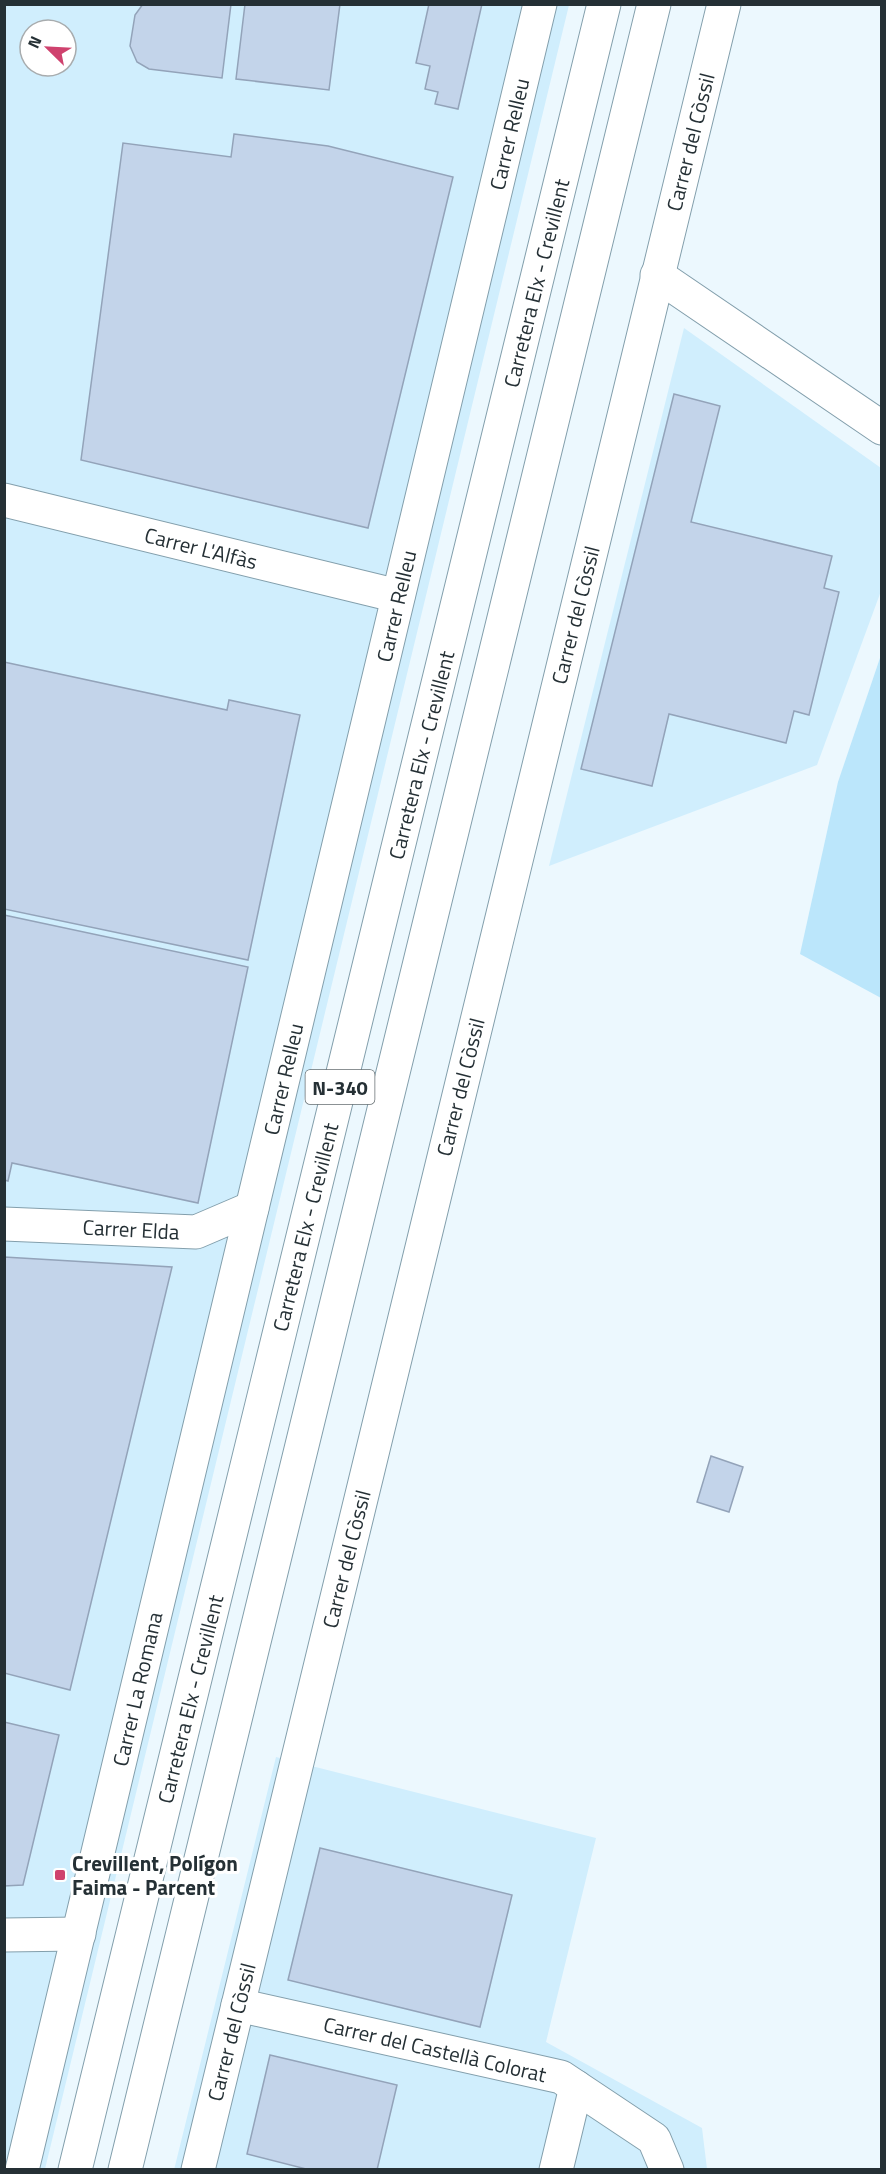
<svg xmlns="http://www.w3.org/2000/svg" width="886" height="2174" viewBox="0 0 886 2174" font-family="'Titillium Web',sans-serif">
	<rect width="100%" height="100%" fill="#ecf8fe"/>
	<g fill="#d0eefd" fill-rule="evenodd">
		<path d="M5,5H569L45,2169L5,2170ZM30,30H66V66H30Z"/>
		<polygon points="684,328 881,468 881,591 817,765 549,866"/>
		<polygon points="276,1757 596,1838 546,2042 702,2128 707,2169 174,2170"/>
	</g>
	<polygon fill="#bbe6fb" points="881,655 881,998 800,954 838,782"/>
	<g fill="#c3d4ea" stroke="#93a3b9" stroke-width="1.5">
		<polygon points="143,4 231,4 222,78 149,69 137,62 130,46 135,15"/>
		<polygon points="245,4 340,4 329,90 236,79"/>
		<polygon points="429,4 482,4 458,109 435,104 438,92 425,89 430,66 416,63"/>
		<polygon points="234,134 328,146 453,177 368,528 81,460 123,143 231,157"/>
		<polygon points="674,394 720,406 691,522 832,556 824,588 839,592 809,715 794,711 786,743 669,714 652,786 581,769"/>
		<polygon points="4,662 227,710 229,700 300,715 248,960 4,909"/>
		<polygon points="4,915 248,967 198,1203 12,1163 8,1181 4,1180"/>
		<polygon points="4,1257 172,1267 70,1690 4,1673"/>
		<polygon points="711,1456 743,1467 729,1512 697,1502"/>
		<polygon points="4,1722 59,1735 23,1885 4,1886"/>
		<polygon points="320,1848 512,1895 480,2027 288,1980"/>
		<polygon points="270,2055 397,2085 377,2170 310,2170 247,2154"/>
	</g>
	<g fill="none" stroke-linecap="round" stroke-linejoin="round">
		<defs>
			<g id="street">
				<polyline points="657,275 882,428"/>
				<polyline points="4,500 398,596"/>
				<polyline points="4,1224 196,1232 252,1208"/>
				<polyline points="4,1935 79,1934"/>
				<polyline points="238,2005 561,2077 654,2139 667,2170"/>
				<polyline points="22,2170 540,4"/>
				<polyline points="198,2170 724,4"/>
				<polyline points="556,2170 576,2087"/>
			</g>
			<g id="highway">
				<polyline points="75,2170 604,4"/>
				<polyline points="125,2170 654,4"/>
			</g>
		</defs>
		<use href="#street" stroke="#839fac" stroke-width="35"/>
		<use href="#highway" stroke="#839fac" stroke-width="35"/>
		<use href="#street" stroke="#fff" stroke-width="33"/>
		<use href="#highway" stroke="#fff" stroke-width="33"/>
	</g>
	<rect fill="#cf426e" stroke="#fff" stroke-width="2" x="54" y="1869" width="12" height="12" rx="3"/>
	<g text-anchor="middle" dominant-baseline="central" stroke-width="6" stroke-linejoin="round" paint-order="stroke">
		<rect fill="#fff" stroke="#666e72" stroke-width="1.5" x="305.5" y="1070" width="69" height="34" rx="4.5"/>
		<g font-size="20" font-weight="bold" fill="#253035">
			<text x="340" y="1087">N-340</text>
		</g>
		<g font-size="21" fill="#253035" stroke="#fff">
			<text transform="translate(509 134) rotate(-77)">Carrer Relleu</text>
			<text transform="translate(690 142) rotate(-76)">Carrer del Còssil</text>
			<text transform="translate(536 283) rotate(-76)">Carretera Elx - Crevillent</text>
			<text transform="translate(201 548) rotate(14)">Carrer L'Alfàs</text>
			<text transform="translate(396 606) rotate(-77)">Carrer Relleu</text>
			<text transform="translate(575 615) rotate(-76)">Carrer del Còssil</text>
			<text transform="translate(421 755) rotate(-76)">Carretera Elx - Crevillent</text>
			<text transform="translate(283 1079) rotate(-77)">Carrer Relleu</text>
			<text transform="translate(460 1087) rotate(-76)">Carrer del Còssil</text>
			<text transform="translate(305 1227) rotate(-76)">Carretera Elx - Crevillent</text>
			<text transform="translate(131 1229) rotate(3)">Carrer Elda</text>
			<text transform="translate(346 1559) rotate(-76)">Carrer del Còssil</text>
			<text transform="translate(137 1689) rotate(-77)">Carrer La Romana</text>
			<text transform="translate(190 1699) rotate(-76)">Carretera Elx - Crevillent</text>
			<text transform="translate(231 2032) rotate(-76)">Carrer del Còssil</text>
			<text transform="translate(435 2049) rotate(13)">Carrer del Castellà Colorat</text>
		</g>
		<g font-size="21" font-weight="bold" fill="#253035" stroke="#fff" text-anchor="start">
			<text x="72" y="1863">Crevillent, Polígon<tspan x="72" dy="24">Faima - Parcent</tspan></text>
		</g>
	</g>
	<rect width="886" height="2174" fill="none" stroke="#253035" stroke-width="12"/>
	<g transform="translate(48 48) rotate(294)"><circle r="28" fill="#ffffff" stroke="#a8acae" stroke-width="1.5"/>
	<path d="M0-4.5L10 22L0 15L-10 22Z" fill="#cf426e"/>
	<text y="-9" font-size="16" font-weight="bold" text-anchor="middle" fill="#253035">N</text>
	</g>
</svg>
